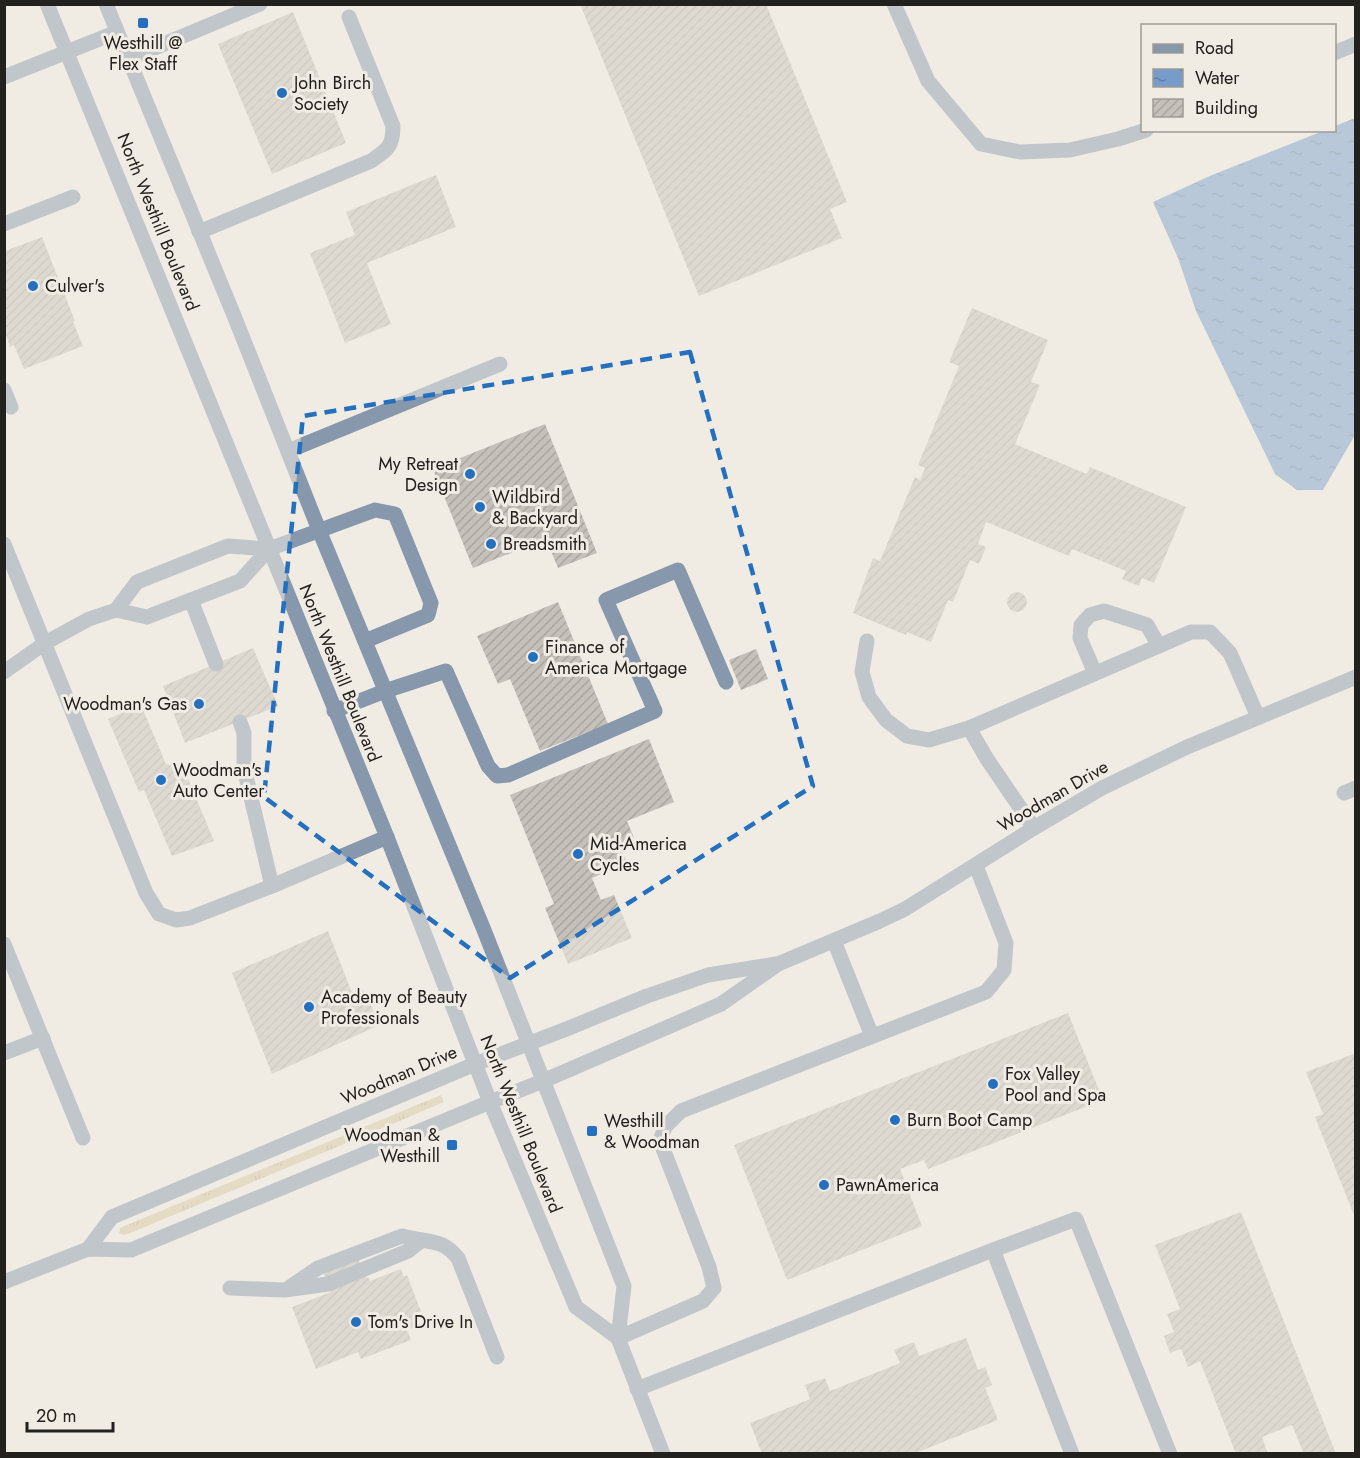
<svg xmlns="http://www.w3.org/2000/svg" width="1360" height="1458" viewBox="0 0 1360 1458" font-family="Jost,sans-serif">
	<defs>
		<pattern id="grass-tufts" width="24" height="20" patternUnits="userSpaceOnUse" patternTransform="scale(1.5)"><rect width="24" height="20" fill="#d8c5a1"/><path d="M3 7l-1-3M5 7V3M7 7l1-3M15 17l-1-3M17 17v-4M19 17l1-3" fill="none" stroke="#b9a98a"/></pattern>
		<pattern id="water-ripples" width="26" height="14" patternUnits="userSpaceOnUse" patternTransform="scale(1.5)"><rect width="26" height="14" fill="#769cca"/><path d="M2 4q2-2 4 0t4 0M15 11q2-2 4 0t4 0" fill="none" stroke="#607fa3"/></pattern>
		<pattern id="building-hatch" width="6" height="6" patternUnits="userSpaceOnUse" patternTransform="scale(1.5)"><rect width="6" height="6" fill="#c5c1ba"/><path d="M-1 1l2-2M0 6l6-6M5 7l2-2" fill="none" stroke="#a9a69f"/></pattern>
	</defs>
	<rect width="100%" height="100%" fill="#f0ece4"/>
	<polygon fill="url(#grass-tufts)" points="441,1095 444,1102 402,1120 128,1234 123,1235 119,1233 120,1228 122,1227"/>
	<polygon fill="url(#water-ripples)" points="1355,118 1355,435 1323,490 1297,490 1275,474 1196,311 1178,258 1153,202 1212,175 1323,131 1334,130 1335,126"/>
	<g fill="url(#building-hatch)">
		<polygon points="580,4 766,4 847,202 830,209 842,238 699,296"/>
		<polygon points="293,12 346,143 272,174 218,44"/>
		<polygon points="436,175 456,227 367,263 391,324 345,343 310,253 355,235 346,212"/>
		<polygon points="42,237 75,321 73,322 83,346 24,369 14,345 10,347 5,332 5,251"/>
		<polygon points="972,308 1048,340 1031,382 1040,385 1015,444 1087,474 1090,467 1186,507 1154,583 1142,578 1139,586 1122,579 1126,571 1072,549 1069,556 986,522 978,544 986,547 979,564 970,560 953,602 948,600 931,642 907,632 906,635 853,613 873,558 880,561 915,477 920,480 925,468 918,465 959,366 949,362"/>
		<polygon points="545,424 597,553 558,568 546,539 473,568 433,469"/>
		<circle cx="1017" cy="602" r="10"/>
		<polygon points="558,602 608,724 540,751 510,679 498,684 477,636"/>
		<polygon points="253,648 278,706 185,743 163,686"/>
		<polygon points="756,649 768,679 741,690 729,660"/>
		<polygon points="141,705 166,764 184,769 214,841 172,856 144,790 139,792 108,719"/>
		<polygon points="649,739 674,802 627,821 634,838 619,844 627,863 592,878 601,900 614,895 632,938 568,964 545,908 554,904 510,795"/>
		<polygon points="328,931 352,993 362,990 366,992 378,1023 377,1026 272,1074 232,973"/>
		<polygon points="1068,1013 1103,1100 928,1169 924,1160 900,1169 922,1226 787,1280 734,1145"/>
		<polygon points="1356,1053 1356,1218 1355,1218 1315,1117 1323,1114 1306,1072"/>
		<polygon points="1241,1212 1336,1454 1304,1454 1292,1425 1262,1437 1268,1454 1236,1454 1200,1361 1188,1367 1181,1349 1170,1353 1164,1336 1174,1332 1167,1314 1180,1309 1155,1245"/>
		<polygon points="357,1255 366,1278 368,1277 370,1281 401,1269 404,1277 407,1275 422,1314 412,1317 416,1327 407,1330 411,1340 361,1359 358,1352 316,1369 292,1307 331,1292 322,1269"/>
		<polygon points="966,1338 978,1370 985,1367 992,1385 985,1388 998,1420 913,1454 762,1454 750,1423 810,1399 805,1385 825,1378 830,1391 900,1363 894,1350 914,1342 919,1356"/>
	</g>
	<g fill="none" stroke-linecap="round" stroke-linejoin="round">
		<g stroke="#8798ac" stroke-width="15">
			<polyline points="894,4 928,81 981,144 1020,152 1070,150 1118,139 1146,130"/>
			<polyline points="1334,53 1356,44"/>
			<polyline points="128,59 260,4"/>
			<polyline points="4,77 117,32"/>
			<polyline points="4,224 73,197"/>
			<path d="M199,232L371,161C387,150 393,147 393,126L349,17"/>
			<polyline points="4,390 11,407"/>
			<polyline points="288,451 500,364"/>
			<polyline points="4,544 146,893 159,914 176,920 190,918 272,886 387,837"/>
			<polyline points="191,600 216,664"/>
			<polyline points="116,610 137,582 228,546 269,549 375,510 395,514 431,603 428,615 365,641"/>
			<polyline points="867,641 862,672 869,697 886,720 907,736 929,740 969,728"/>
			<polyline points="4,672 45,643 89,619 116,610 147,617 240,581 269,549"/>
			<polyline points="1095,673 1080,638 1081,625 1090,615 1104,611 1147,625 1159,646"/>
			<polyline points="334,711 385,691 446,671 488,766 497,776 508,775 655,711 606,600 678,570 726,682"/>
			<polyline points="240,722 244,733 244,768 272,886"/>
			<polyline points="1344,793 1356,788"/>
			<polyline points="1034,828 987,759 969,728 1191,632 1210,632 1230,653 1258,717"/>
			<polyline points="834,941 872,1036"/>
			<polyline points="4,944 83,1138"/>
			<polyline points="4,1053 43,1038"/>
			<polyline points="993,1250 1076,1219 1170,1454"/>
			<polyline points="290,1287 318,1268 402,1236 422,1240"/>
			<path d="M230,1288L285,1290L328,1284L408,1251L422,1240C440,1243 446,1244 458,1258L497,1357"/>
			<polyline points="618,1338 703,1301 714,1288 709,1267 660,1141 665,1127 681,1111 986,992 1004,970 1006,943 976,866"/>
			<polyline points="637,1389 993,1250 1072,1454"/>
		</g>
		<g stroke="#8798ac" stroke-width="15">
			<polyline points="88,1249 112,1217 475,1064 564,1030 647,996 708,975 776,964"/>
			<polyline points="4,1282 88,1249 131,1250 490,1102 543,1081 721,1004 778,964 880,921 905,909 1034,828 1102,788 1187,747 1356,677"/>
		</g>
		<g stroke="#8798ac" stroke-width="15">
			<polyline points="47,4 387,837 490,1102 576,1307 618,1338"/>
			<polyline points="106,4 235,318 319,530 484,930 624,1286 618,1338 663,1454"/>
		</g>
	</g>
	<path d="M0 0H1360V1458H0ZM690,352L813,786L510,978L264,797L303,416Z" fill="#f0ece4" fill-opacity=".55" fill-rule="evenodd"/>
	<path fill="none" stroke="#246fbe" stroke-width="4.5" stroke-dasharray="12 8" stroke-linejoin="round" d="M690,352L813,786L510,978L264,797L303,416Z"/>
	<g fill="#246fbe" stroke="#f0ece4" stroke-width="2">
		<rect x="137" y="17" width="12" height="12" rx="3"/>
		<circle cx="282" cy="93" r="6"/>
		<circle cx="33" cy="286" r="6"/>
		<circle cx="470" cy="474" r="6"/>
		<circle cx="480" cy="507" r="6"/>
		<circle cx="491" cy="544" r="6"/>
		<circle cx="533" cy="657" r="6"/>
		<circle cx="199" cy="704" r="6"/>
		<circle cx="161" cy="780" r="6"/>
		<circle cx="578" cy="854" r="6"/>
		<circle cx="309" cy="1007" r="6"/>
		<circle cx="993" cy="1084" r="6"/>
		<circle cx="895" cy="1120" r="6"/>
		<rect x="586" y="1125" width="12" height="12" rx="3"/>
		<rect x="446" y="1139" width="12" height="12" rx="3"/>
		<circle cx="824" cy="1185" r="6"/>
		<circle cx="356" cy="1322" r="6"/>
	</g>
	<g text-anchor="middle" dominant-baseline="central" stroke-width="6" stroke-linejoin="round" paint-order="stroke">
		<g font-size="18" fill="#23211e" stroke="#f0ece4" text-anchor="start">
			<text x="143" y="43" text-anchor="middle">Westhill @<tspan x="143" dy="21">Flex Staff</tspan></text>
			<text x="294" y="83">John Birch<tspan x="294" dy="21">Society</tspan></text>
			<text x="45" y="286">Culver's</text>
			<text x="458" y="464" text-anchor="end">My Retreat<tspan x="458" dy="21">Design</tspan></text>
			<text x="492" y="497">Wildbird<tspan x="492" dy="21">&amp; Backyard</tspan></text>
			<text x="503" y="544">Breadsmith</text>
			<text x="545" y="647">Finance of<tspan x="545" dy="21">America Mortgage</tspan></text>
			<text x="187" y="704" text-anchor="end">Woodman's Gas</text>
			<text x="173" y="770">Woodman's<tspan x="173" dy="21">Auto Center</tspan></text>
			<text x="590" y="844">Mid-America<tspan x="590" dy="21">Cycles</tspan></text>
			<text x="321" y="997">Academy of Beauty<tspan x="321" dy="21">Professionals</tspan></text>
			<text x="1005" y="1074">Fox Valley<tspan x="1005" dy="21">Pool and Spa</tspan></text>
			<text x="907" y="1120">Burn Boot Camp</text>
			<text x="604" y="1121">Westhill<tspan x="604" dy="21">&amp; Woodman</tspan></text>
			<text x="440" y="1135" text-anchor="end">Woodman &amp;<tspan x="440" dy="21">Westhill</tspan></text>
			<text x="836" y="1185">PawnAmerica</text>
			<text x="368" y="1322">Tom's Drive In</text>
		</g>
		<g font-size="18" fill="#23211e" stroke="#f0ece4">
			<text transform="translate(158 222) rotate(68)">North Westhill Boulevard</text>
			<text transform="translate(340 673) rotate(68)">North Westhill Boulevard</text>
			<text transform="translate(1053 796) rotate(-30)">Woodman Drive</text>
			<text transform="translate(399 1075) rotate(-23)">Woodman Drive</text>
			<text transform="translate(521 1124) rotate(68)">North Westhill Boulevard</text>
		</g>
	</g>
	<rect width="1360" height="1458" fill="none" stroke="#23211e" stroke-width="12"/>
	<rect x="1141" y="24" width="195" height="108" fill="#f0ece4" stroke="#9e9b95" stroke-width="1.5"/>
	<rect x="1153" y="44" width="30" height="9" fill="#8798ac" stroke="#9e9b95" stroke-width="1.5"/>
	<text x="1195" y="54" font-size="18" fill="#23211e">Road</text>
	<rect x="1153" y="69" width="30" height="18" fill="url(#water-ripples)" stroke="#9e9b95" stroke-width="1.5"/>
	<text x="1195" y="84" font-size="18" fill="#23211e">Water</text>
	<rect x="1153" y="99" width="30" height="18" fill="url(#building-hatch)" stroke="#9e9b95" stroke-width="1.5"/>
	<text x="1195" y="114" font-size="18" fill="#23211e">Building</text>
	<path d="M27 1422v9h86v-9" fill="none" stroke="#23211e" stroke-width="3"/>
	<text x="36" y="1422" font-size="18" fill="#23211e" stroke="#f0ece4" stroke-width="4.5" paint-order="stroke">20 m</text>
</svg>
